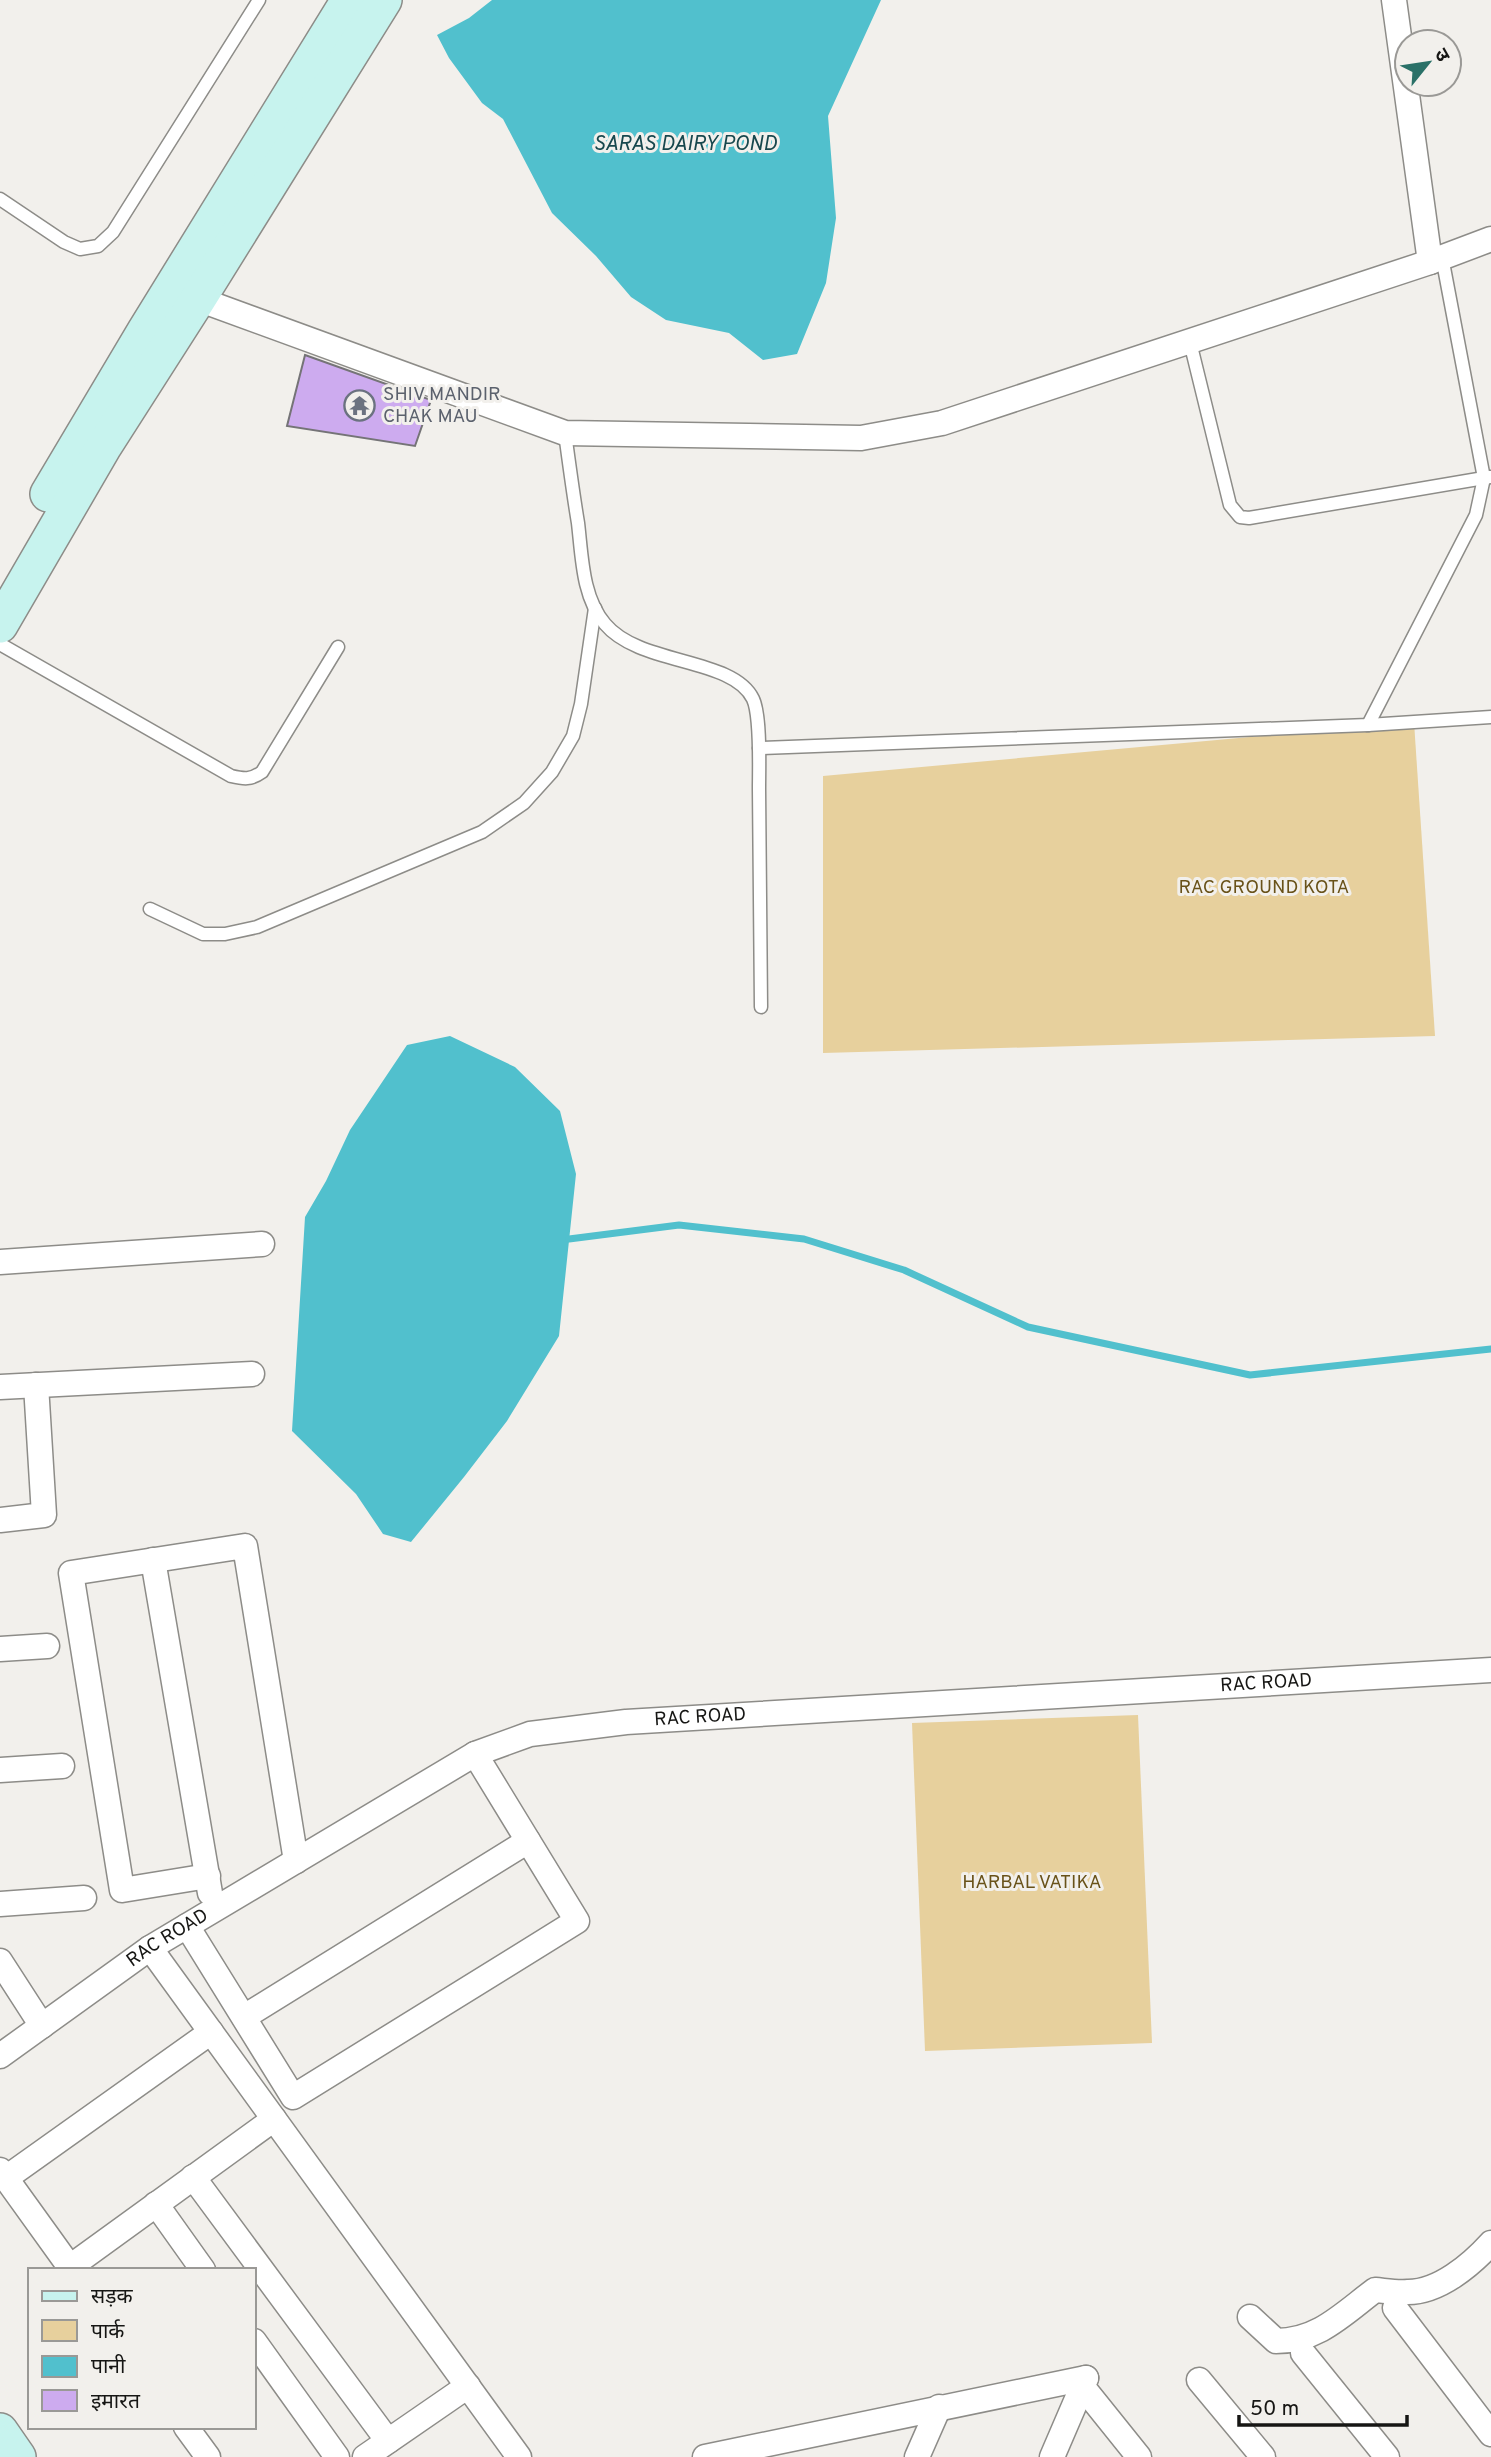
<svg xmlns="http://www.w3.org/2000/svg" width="1491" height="2457" viewBox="0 0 1491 2457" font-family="Overpass,'Noto Sans Devanagari',sans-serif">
	<rect width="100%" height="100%" fill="#f2f0ec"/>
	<g fill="#e7d09d">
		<polygon points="1414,722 1435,1036 823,1053 823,776"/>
		<polygon points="1138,1715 1152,2043 925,2051 912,1723"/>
	</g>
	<g fill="#51c0cd">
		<polygon points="492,0 881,0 828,116 836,218 826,283 797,354 763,360 729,333 666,320 631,297 596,256 552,213 503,119 482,103 449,58 437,35 469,18"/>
		<polygon points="450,1036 515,1067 560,1111 576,1174 559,1336 507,1421 464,1477 411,1542 383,1534 356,1494 292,1431 305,1217 326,1181 350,1130 407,1045"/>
	</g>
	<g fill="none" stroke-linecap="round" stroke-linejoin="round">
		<polyline stroke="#51c0cd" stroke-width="7" points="569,1239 679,1225 804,1239 904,1270 1028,1327 1250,1375 1491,1349"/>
	</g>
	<polygon fill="#cdabef" stroke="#757477" stroke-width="2" points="305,355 431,400 415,446 287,426"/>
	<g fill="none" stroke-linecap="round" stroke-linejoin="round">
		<defs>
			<g id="lane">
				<polyline points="0,199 64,242 80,249 98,246 113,232 259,0"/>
				<polyline points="1190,342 1230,505 1240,517 1249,518 1490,477"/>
				<path d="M565,433C569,463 573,493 578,523C582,556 582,597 605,624C640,666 733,657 753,699C761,716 759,768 759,789C760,861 761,934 761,1007"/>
				<path d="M0,644L231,776C244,779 251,780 262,772L338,647"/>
				<polyline points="1368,725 1476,515 1484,478 1442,257"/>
				<polyline points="759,748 1368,725 1491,717"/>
				<polyline points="150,909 203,934 225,934 257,927 482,832 524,803 552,772 573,736 581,704 595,608"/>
			</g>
			<g id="street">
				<polyline points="1394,0 1430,262"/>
				<polyline points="198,299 565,433 861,438 942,423 1430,262 1491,239"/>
				<polyline points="0,1262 262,1244"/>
				<polyline points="0,1387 252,1374"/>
				<polyline points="0,1520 44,1515 36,1385"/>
				<polyline points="153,1560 210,1893"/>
				<polyline points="0,1649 47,1646"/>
				<polyline points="0,1770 62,1766"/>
				<polyline points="208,1876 122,1890 71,1573 245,1546 296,1861"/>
				<polyline points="0,1904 84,1898"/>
				<polyline points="187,1926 293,2097 577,1921 475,1754"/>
				<polyline points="150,1948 519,2457"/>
				<polyline points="0,1961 42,2026"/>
				<polyline points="244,2017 528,1841"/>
				<path id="s1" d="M0,2056L150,1948L475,1754L530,1734L626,1722L1491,1670"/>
				<polyline points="0,2170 72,2270"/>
				<polyline points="193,2177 388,2441"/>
				<polyline points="6,2178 211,2032"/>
				<polyline points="156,2204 203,2270"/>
				<polyline points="70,2267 274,2119"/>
				<polyline points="1395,2308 1491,2434"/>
				<path d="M1250,2317L1276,2341C1318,2341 1343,2314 1375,2290C1386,2291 1397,2293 1408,2292C1439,2292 1471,2265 1491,2243"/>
				<polyline points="254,2341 337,2457"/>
				<polyline points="1303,2353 1387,2457"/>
				<polyline points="1199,2380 1263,2457"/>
				<polyline points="1082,2386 1139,2457"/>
				<polyline points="186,2427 208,2457"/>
				<polyline points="365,2457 468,2386"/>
				<polyline points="705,2457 1086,2378"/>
				<polyline points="917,2457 939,2407"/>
				<polyline points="1052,2457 1086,2378"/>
			</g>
			<g id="secondary">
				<polyline points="48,494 145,331 349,0"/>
				<polyline points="0,625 104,446 198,299 384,0"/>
				<polyline points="0,2431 18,2457"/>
			</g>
		</defs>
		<use href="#lane" stroke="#8d8c88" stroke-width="15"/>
		<use href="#street" stroke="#8d8c88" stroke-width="27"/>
		<use href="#secondary" stroke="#8d8c88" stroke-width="38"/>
		<use href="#lane" stroke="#fff" stroke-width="12"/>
		<use href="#street" stroke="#fff" stroke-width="24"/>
		<use href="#secondary" stroke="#c7f3ee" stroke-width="35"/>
	</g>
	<defs>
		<symbol id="temple-ring" viewBox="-11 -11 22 22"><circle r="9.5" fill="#f2f0ec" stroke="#6b7280" stroke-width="1.5"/><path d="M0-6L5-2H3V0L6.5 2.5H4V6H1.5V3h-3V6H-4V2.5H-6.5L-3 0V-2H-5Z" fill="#6b7280"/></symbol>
	</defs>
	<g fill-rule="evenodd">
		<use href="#temple-ring" x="342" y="388" width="35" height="35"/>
	</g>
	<g text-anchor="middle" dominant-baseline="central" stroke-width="6" stroke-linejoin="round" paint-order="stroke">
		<g font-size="19" fill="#5b616d" stroke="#f2f0ec" text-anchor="start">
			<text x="383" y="395">SHIV MANDIR<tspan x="383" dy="22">CHAK MAU</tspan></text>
		</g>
		<g font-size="19" fill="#695219" stroke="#f2f0ec">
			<text x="1264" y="888">RAC GROUND KOTA</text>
			<text x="1032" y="1883">HARBAL VATIKA</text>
		</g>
		<g font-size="19" fill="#161614" stroke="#f2f0ec">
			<text stroke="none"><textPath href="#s1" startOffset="1360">RAC ROAD</textPath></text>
			<text stroke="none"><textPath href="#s1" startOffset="793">RAC ROAD</textPath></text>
			<text stroke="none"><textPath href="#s1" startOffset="205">RAC ROAD</textPath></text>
		</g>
		<g font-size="21" font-style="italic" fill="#17484e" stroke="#f2f0ec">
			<text x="685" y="144">SARAS DAIRY POND</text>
		</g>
	</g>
	<rect x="28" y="2268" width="228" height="161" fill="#f2f0ec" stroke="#9a9996" stroke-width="2"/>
	<rect x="42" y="2291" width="35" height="10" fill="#c7f3ee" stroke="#9a9996" stroke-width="2"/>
	<text x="91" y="2303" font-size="21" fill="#161614">सड़क</text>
	<rect x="42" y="2320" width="35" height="21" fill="#e7d09d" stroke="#9a9996" stroke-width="2"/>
	<text x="91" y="2338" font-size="21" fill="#161614">पार्क</text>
	<rect x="42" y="2356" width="35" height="21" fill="#51c0cd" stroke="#9a9996" stroke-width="2"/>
	<text x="91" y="2373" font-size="21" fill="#161614">पानी</text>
	<rect x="42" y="2390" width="35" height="21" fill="#cdabef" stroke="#9a9996" stroke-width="2"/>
	<text x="91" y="2408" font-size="21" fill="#161614">इमारत</text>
	<g transform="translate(1428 63) rotate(60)"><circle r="33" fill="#f2f0ec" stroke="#9a9996" stroke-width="2"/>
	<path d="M0-5L12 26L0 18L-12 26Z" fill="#2a7168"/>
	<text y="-10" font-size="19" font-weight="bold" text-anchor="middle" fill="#161614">उ</text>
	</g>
	<path d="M1239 2415v10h168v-10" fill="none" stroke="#161614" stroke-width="3.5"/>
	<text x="1250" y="2415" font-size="21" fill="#161614" stroke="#f2f0ec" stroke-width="5" paint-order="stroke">50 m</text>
</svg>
